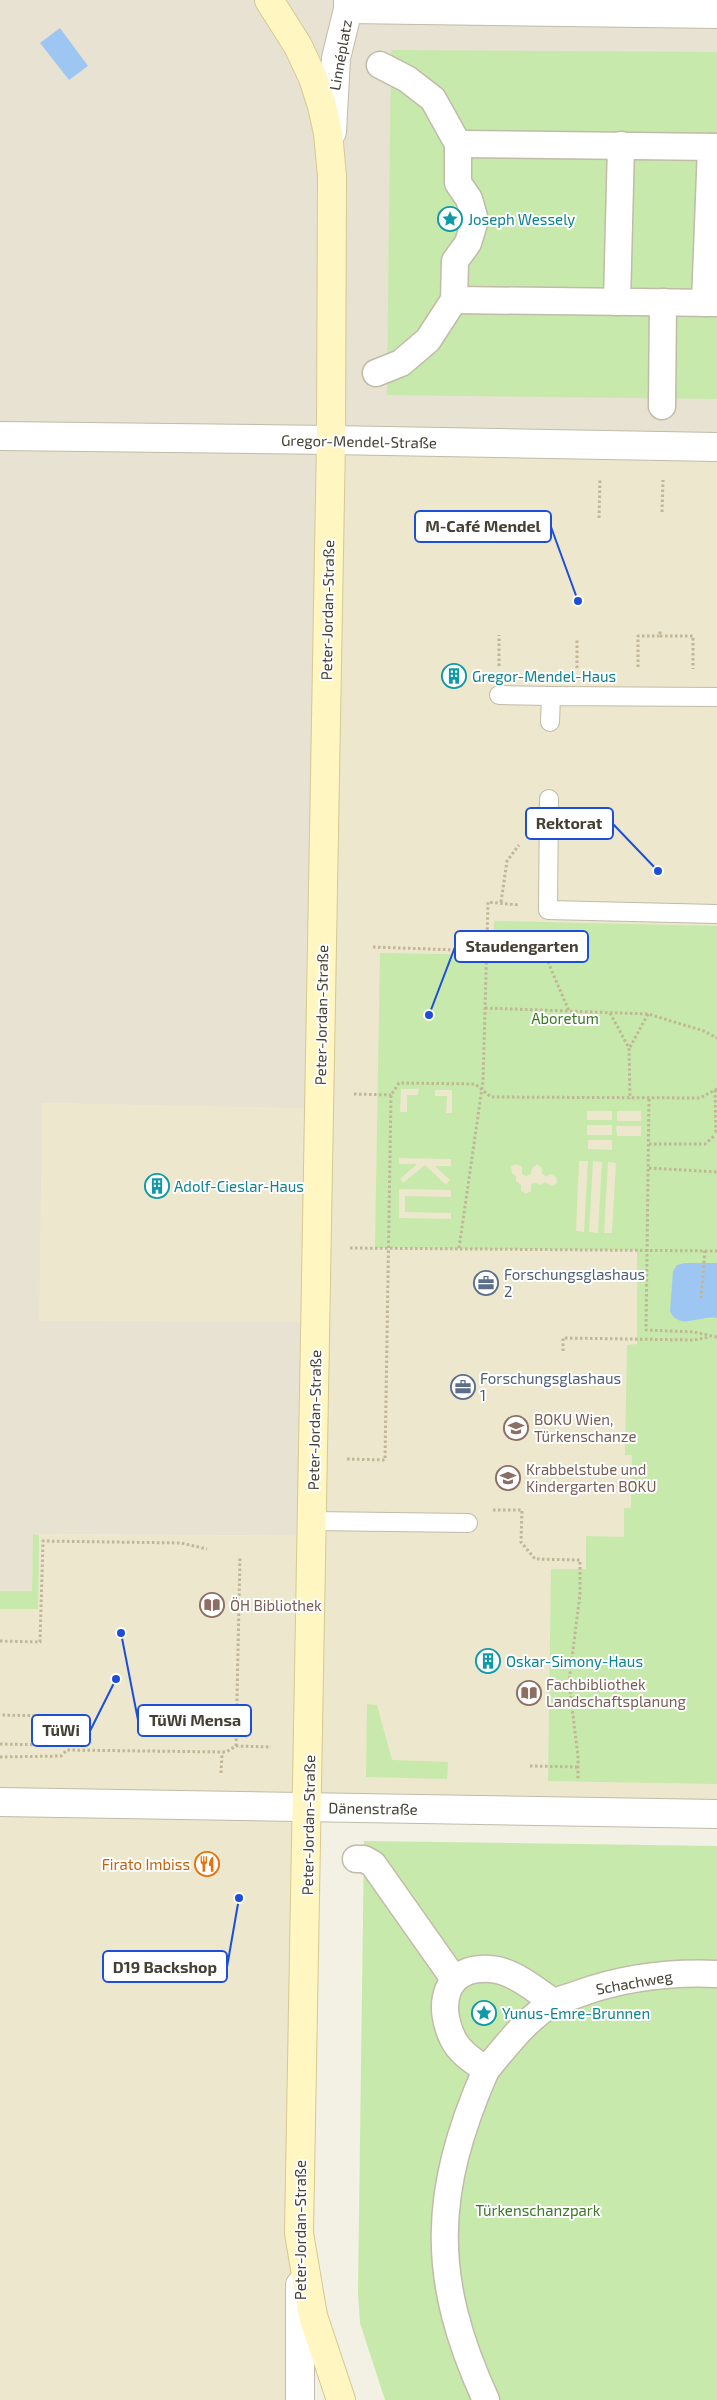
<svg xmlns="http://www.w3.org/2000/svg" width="717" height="2400" viewBox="0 0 717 2400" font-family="'Exo 2',sans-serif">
	<rect width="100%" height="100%" fill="#f3f0e4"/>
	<polygon fill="#e7e2d2" points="0,0 717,0 717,446 314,1109 42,1103 316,1322 313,1536 34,1534 32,1591 0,1591"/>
	<polygon fill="#ece7cd" points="331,440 717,446 717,1814 308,1807 300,2400 0,2400 0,1591 32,1591 33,1534 312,1536 316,1322 39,1321 42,1103 314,1108"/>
	<g fill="#c7e9ab" fill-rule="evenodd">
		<polygon points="391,50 717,52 717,399 387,395"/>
		<path d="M494,921L717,926V1784L548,1781L551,1569H586V1536L624,1537V1508H631L632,1455H625L627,1345L637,1344V1250L375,1248L380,953L493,955ZM401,1089H419L418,1095H407V1112H400ZM435,1090H452V1113H446L447,1096H435ZM587,1111H612V1120H587ZM617,1111H641V1121H617ZM587,1125H612V1135H587ZM616,1126H641V1136H617ZM588,1140H612V1150L588,1149ZM399,1158L451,1159V1166H435L450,1180L446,1185L425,1165L403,1183L400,1179L417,1164H399ZM579,1161H588L584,1232L576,1231ZM593,1161L602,1162L598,1233L589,1232ZM608,1162L616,1163L612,1233H604ZM516,1164L522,1167V1174L526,1176L531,1174L532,1168L537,1164L542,1168V1174L546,1176L551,1174L556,1177L557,1183L552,1186L545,1182L541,1185L536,1183L531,1184V1191L526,1194L521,1191V1185L516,1181V1176L512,1173L511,1166ZM399,1189L451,1190V1197L405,1196V1212L451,1213V1219L399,1218Z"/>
		<polygon points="33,1534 39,1535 38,1609 0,1609 0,1591 32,1591"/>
		<polygon points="367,1704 377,1705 392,1760 448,1762 447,1779 366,1777"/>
		<polygon points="364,1841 717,1846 717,2400 385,2400 360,2323 358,2292"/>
	</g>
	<g fill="#9dc7f2">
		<polygon points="60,28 88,66 69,80 40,43"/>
		<path d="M685,1263H717V1318C701,1315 678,1331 670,1311L673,1271L677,1265Z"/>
	</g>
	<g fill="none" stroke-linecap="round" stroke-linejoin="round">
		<defs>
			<g id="service">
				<polyline points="499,695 551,696"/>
				<polyline points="550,722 551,696 717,697"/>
				<polyline points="549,799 548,910 717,914"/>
				<polyline points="313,1521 468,1523"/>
			</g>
			<g id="pedestrian">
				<polyline points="458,144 717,147"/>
				<polyline points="454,300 717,303"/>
				<polyline points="617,302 621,145"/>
				<polyline points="705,303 711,147"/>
				<polyline points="376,373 401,363 428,340 454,300 455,261 468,243 475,220 469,199 458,183 458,144 433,99 407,79 380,65"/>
				<polyline points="662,406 663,302"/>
				<polyline points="356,1859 364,1859 373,1864 454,1979"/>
				<path d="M554,2002C536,1991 513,1970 490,1969C445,1966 436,2004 453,2039C460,2053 475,2062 486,2070C506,2046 526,2019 553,2003C561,1999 570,1997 578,1994C622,1978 670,1972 717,1974"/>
				<path d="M486,2070C432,2193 430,2278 486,2400"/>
			</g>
			<g id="minor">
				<polyline points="348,9 717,14"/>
				<polyline points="0,436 331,440"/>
				<polyline points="0,1802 717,1814"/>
			</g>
			<g id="tertiary">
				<polyline points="332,132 336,58 348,9 348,0"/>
				<polyline points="331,440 717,447"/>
				<polyline points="300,2285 300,2400"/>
			</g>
			<polyline id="secondary" points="269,0 298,46 313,78 322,106 328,133 332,176 331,440 299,2233 313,2316 341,2400"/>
		</defs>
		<use href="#service" stroke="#c1bba9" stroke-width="20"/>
		<use href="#pedestrian" stroke="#c1bba9" stroke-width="29"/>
		<use href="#minor" stroke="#c1bba9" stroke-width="30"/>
		<use href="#tertiary" stroke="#c1bba9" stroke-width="30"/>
		<use href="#secondary" stroke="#d5c992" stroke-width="30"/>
		<g stroke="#c1b697" stroke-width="3" stroke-dasharray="2.5 2.5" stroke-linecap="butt">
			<polyline points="662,512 663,480"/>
			<polyline points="599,518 600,478"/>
			<polyline points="660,636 693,636 693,669"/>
			<polyline points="499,666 499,635"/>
			<polyline points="638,667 638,636 660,636 660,629"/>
			<polyline points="577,668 577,638"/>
			<polyline points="501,902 507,861 519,845"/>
			<polyline points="373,947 485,951"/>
			<polyline points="542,948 569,1011"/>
			<polyline points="485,1008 648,1014 704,1031 717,1038"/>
			<polyline points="610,1013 629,1048 630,1099"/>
			<polyline points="630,1047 648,1014"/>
			<polyline points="715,1090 716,1135"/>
			<polyline points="354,1094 391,1095"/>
			<polyline points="649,1099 646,1330 694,1332 717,1337"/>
			<polyline points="649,1144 705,1144 715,1135"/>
			<polyline points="649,1168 717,1172"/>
			<polyline points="350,1248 717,1251"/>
			<polyline points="459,1248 483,1081 488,902 519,905"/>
			<polyline points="701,1298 705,1250"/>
			<polyline points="563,1351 563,1338 694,1340 710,1337"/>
			<polyline points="347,1459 385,1460 391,1095 399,1083 475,1084 491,1097 700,1098 717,1089"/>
			<polyline points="493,1510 522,1510 521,1542 535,1559 580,1560 580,1594 569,1682 578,1757 578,1779"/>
			<polyline points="0,1641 40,1642 43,1541 181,1543 207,1549"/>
			<polyline points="0,1744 50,1745 51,1716 1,1715"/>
			<polyline points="236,1746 240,1556"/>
			<polyline points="0,1757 61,1756 67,1750 226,1752 236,1746 271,1747"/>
			<polyline points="530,1766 578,1767"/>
			<polyline points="221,1773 222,1754 223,1753"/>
		</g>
		<use href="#service" stroke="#fff" stroke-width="18"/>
		<use href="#pedestrian" stroke="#fff" stroke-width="26"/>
		<use href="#minor" stroke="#fff" stroke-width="28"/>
		<use href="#tertiary" stroke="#fff" stroke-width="28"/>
		<use href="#secondary" stroke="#fff6c2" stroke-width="28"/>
	</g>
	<defs>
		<symbol id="sight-ring" viewBox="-11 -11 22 22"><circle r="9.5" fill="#fff" stroke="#0f9aa8" stroke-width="1.5"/><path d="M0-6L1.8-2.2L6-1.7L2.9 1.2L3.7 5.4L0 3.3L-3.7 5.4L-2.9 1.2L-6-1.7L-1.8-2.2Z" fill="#0f9aa8"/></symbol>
		<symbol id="building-ring" viewBox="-11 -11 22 22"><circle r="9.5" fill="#fff" stroke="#0f9aa8" stroke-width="1.5"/><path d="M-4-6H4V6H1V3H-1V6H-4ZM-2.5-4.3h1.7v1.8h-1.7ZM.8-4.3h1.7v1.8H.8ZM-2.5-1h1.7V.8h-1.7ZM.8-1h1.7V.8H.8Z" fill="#0f9aa8"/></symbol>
		<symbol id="office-ring" viewBox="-11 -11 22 22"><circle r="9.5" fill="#fff" stroke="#5c6f8a" stroke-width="1.5"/><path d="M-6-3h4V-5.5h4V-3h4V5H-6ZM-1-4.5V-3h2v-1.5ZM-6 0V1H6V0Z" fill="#5c6f8a"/></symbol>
		<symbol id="university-ring" viewBox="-11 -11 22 22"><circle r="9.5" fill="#fff" stroke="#8d6e63" stroke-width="1.5"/><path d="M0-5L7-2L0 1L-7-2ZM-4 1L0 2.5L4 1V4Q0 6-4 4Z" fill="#8d6e63"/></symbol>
		<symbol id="school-ring" viewBox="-11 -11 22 22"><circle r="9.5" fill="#fff" stroke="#8d6e63" stroke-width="1.5"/><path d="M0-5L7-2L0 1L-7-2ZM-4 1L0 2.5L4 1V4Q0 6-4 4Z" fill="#8d6e63"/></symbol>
		<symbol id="library-ring" viewBox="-11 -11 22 22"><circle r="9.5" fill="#fff" stroke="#8d6e63" stroke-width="1.5"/><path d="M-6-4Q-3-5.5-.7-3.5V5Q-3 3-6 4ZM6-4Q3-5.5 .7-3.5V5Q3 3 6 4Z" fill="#8d6e63"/></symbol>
		<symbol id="restaurant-ring" viewBox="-11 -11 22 22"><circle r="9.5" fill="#fff" stroke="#e8710a" stroke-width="1.5"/><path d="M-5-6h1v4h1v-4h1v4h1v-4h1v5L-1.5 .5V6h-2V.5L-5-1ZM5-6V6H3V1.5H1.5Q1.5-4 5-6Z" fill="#e8710a"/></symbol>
	</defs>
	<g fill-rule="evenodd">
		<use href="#sight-ring" x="436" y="205" width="28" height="28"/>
		<use href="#building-ring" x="440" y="662" width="28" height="28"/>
		<use href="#building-ring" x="143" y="1172" width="28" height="28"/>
		<use href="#office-ring" x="472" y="1269" width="28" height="28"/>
		<use href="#office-ring" x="449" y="1373" width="28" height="28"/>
		<use href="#university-ring" x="502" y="1414" width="28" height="28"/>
		<use href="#school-ring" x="494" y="1464" width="28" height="28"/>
		<use href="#library-ring" x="198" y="1591" width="28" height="28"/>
		<use href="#building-ring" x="474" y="1647" width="28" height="28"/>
		<use href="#library-ring" x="515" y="1679" width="28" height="28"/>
		<use href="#restaurant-ring" x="193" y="1850" width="28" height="28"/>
		<use href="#sight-ring" x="470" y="1999" width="28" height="28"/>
	</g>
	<g text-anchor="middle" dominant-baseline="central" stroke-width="4" stroke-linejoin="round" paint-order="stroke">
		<g font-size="15" fill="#454034" stroke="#fff">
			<text transform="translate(340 55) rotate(-80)">Linnéplatz</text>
			<text transform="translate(359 441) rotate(1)">Gregor-Mendel-Straße</text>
			<text transform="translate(327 610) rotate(-89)">Peter-Jordan-Straße</text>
			<text transform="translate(321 1015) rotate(-89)">Peter-Jordan-Straße</text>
			<text transform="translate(314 1420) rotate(-89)">Peter-Jordan-Straße</text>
			<text transform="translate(373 1808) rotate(1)">Dänenstraße</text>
			<text transform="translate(308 1825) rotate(-89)">Peter-Jordan-Straße</text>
			<text transform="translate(634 1982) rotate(-10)">Schachweg</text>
			<text transform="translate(300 2230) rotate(-90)">Peter-Jordan-Straße</text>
		</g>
		<g font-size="15" fill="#0d838f" stroke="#fff" text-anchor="start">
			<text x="468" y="219">Joseph Wessely</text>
			<text x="472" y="676">Gregor-Mendel-Haus</text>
			<text x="174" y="1186">Adolf-Cieslar-Haus</text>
			<text x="506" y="1661">Oskar-Simony-Haus</text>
			<text x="502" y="2013">Yunus-Emre-Brunnen</text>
		</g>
		<g font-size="15" fill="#3d7826" stroke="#fff">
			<text x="565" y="1018">Aboretum</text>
			<text x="538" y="2210">Türkenschanzpark</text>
		</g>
		<g font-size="15" fill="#4e5e75" stroke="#fff" text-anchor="start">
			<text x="504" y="1274">Forschungsglashaus<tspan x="504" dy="17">2</tspan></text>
			<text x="480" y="1378">Forschungsglashaus<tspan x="480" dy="17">1</tspan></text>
		</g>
		<g font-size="15" fill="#785e54" stroke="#fff" text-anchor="start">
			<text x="534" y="1419">BOKU Wien,<tspan x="534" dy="17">Türkenschanze</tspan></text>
			<text x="526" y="1469">Krabbelstube und<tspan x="526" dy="17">Kindergarten BOKU</tspan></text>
			<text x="230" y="1605">ÖH Bibliothek</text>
			<text x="546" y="1684">Fachbibliothek<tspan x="546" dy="17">Landschaftsplanung</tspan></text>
		</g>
		<g font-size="15" fill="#c56008" stroke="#fff" text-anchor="end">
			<text x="190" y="1864">Firato Imbiss</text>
		</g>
	</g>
	<path fill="none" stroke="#1d4ed8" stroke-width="2" d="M578 601L551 527M658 871L613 824M429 1015L455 947M121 1633L138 1720M116 1679L90 1731M239 1898L227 1967"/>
	<g fill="#1d4ed8" stroke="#fff" stroke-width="2">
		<circle cx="578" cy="601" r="5"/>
		<circle cx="658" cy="871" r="5"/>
		<circle cx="429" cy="1015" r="5"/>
		<circle cx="121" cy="1633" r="5"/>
		<circle cx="116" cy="1679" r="5"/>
		<circle cx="239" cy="1898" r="5"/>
	</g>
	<g fill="#fff" stroke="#1d4ed8" stroke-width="2">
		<rect x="415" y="511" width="136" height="31" rx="5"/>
		<rect x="526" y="808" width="87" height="31" rx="5"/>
		<rect x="455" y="931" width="133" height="31" rx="5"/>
		<rect x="138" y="1705" width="113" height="31" rx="5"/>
		<rect x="32" y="1715" width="58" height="31" rx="5"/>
		<rect x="103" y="1951" width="124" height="31" rx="5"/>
	</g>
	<g font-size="16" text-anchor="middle" font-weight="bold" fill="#454034">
		<text x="483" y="532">M-Café Mendel</text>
		<text x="569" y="829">Rektorat</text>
		<text x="522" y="952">Staudengarten</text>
		<text x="195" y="1726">TüWi Mensa</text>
		<text x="61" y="1736">TüWi</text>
		<text x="165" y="1973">D19 Backshop</text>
	</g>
</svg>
